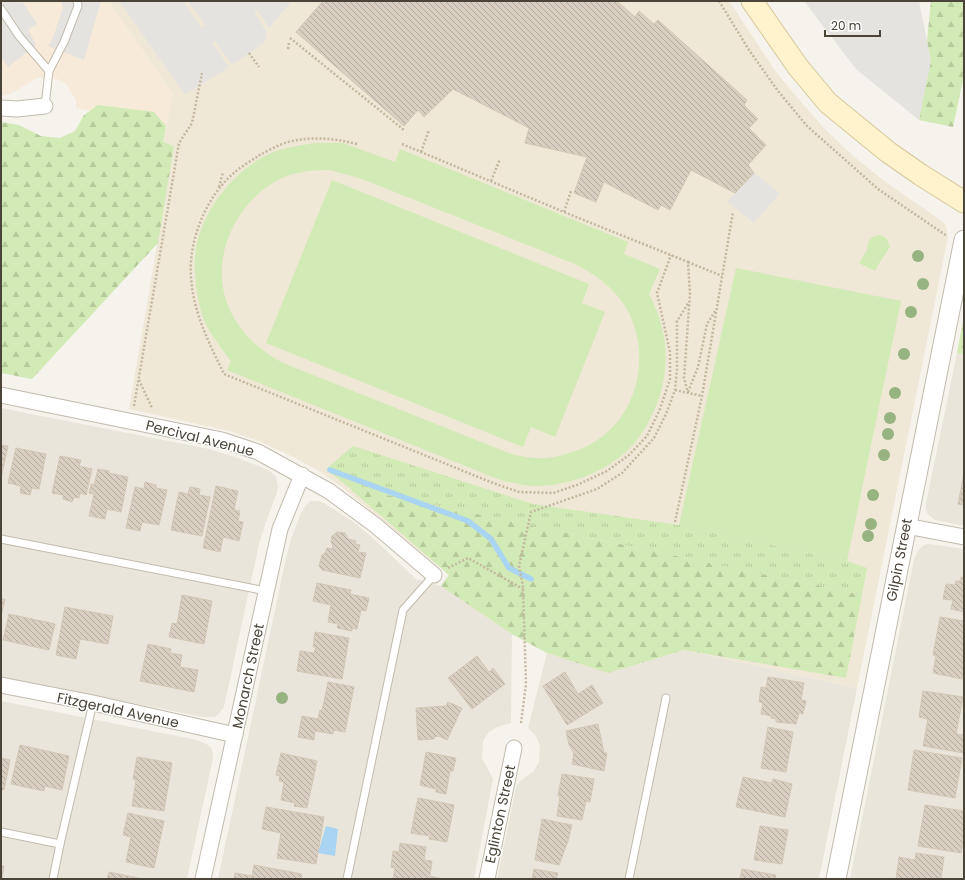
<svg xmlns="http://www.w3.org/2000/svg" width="965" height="880" viewBox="0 0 965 880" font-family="Poppins,sans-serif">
	<defs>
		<pattern id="grass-tufts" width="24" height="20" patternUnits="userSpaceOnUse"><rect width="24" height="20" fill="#d2eab5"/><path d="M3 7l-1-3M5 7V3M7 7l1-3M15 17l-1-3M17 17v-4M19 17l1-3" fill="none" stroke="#b6ca9c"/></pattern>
		<pattern id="forest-firs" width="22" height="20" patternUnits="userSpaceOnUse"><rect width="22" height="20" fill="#d2eab5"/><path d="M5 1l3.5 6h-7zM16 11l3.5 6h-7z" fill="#b6ca9c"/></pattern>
		<pattern id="park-crowns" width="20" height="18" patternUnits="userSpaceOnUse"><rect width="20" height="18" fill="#d2eab5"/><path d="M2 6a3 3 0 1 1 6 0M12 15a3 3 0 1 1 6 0" fill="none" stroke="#b6ca9c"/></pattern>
		<pattern id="building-back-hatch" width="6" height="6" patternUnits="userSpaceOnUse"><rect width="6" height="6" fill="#d8cfc1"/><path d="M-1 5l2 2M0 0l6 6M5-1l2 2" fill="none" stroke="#b1aa9e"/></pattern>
	</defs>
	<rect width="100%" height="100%" fill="#f6f3ec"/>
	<g fill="#eae5da">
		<polygon points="957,353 964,354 964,526 935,520 927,513 926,509 926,503"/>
		<polygon points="1,408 209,449 235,457 261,467 270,471 276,477 278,486 277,492 265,525 259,544 224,707 218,715 214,717 203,717 1,677"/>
		<polygon points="311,501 318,501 324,503 352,521 373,538 416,579 441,586 512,634 511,723 497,727 489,732 483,741 482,758 493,779 474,879 218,879 286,558 292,536 301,513 306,505"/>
		<polygon points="929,544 964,549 964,879 850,879 914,559 919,549 924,545"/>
		<polygon points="684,650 857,688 819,879 497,879 516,787 520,781 534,771 539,762 540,746 536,736 528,728 547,653 608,673"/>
		<polygon points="1,701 197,740 208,745 212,749 213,758 187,879 1,879"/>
	</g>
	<polygon fill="#f7ead8" points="1,1 109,1 173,94 166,126 76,108 76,100 67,85 62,81 54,78 47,77 37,78 10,94 1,96"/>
	<polygon fill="#efe8d6" points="109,1 729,1 776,72 801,102 825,129 853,156 887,183 942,221 946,226 948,237 857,688 684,650 608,673 547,653 512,634 441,586 449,575 342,487 319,471 291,456 259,441 229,431 129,409 174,146 163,142 173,94"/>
	<polygon fill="url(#grass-tufts)" points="353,446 533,504 679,525 847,561 867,568 862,595 348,487 326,469"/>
	<g fill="url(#forest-firs)">
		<polygon points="931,1 964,1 964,75 953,127 919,120"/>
		<polygon points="98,105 154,112 166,126 163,142 174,146 158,243 32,379 1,373 1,122 19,125 41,136 60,138 75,131 84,115"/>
		<polygon points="348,487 862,595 846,678 684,650 608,673 547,653 512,634 441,586 449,575"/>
	</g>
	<polygon fill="url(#park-crowns)" points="964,316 964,354 957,353"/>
	<g fill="#d2eab5" fill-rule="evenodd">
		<path d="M315,143H343L395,162L400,149L628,242L624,254L660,269L649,294C671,334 671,379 650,419C643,433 633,447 620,457C598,474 570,484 542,486C528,487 513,483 500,480L227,370L231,361C220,346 208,332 202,315C197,297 194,276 195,257C198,217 228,177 263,157C279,148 297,146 315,143ZM330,170L362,179L575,264C590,272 603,280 614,292C652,331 646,403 603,436C589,447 571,454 553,457C541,460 527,457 514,455L283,363C265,353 249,341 238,324C202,273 230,203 282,178C297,171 314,170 330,170Z"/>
		<polygon points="332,180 589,284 582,303 605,312 555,437 531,427 523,447 266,343"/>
		<path d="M880,235L886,238L890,246C886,255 879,261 875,271L859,263L867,250L868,243L872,237Z"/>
		<polygon points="736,268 901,301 847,561 679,525"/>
	</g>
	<g fill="#e5e3e0">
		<polygon points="1,1 22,1 37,24 29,29 29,31 36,45 8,67 1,57"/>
		<polygon points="61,1 101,1 84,60 48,46 53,38 63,8"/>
		<polygon points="119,1 183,1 202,28 205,25 188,1 292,1 269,28 257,10 254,12 267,32 265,42 232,65 215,41 212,42 229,67 185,95"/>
		<polygon points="804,1 919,1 931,61 919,120 856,69"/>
		<polygon points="754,173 780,193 754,223 727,202"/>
	</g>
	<polygon fill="#a9d4f2" points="326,826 338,829 335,856 318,853"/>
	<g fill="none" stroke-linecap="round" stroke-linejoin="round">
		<polyline stroke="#a9d4f2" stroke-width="5.5" points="330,470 468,521 491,539 509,568 531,579"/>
	</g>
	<g fill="url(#building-back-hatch)" stroke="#d3c7b4">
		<polygon points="323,1 617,1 635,17 639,11 654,24 658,20 747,100 744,105 758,119 749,128 766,145 748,165 754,173 735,193 691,170 670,210 661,205 658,210 604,182 596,202 574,193 587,157 525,143 529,128 453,89 424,117 418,110 404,126 296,32"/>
		<polygon points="1,445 8,446 1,478"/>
		<polygon points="16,448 46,454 39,489 32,488 30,495 20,493 21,486 8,483"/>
		<polygon points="60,456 81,460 79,466 92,469 86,495 80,493 79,498 74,497 72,502 63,499 63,495 52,493"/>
		<polygon points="98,469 109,471 109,473 128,477 121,512 107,509 105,519 89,516 94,494 89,493 91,484 94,485"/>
		<polygon points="964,473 964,505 958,504"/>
		<polygon points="145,482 156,485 156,488 167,490 159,525 142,522 140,531 126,528 135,487 144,489"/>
		<polygon points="216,486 238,491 234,510 240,511 238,521 243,522 239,541 223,537 220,552 203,548"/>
		<polygon points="190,487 200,489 199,495 210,497 202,536 171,530 179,492 188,494"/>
		<polygon points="337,532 345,533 348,539 356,541 355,544 360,545 358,552 366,553 360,578 322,570 319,566 322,555 325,553 327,548 332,549 333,546 331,542 332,536"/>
		<polygon points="961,577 964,578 964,612 951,609 953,600 943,599 946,584 955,585 956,581 960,581"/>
		<polygon points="317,583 351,590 350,594 369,598 366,611 361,610 357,629 352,628 352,631 337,628 338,624 328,622 331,605 313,601"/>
		<polygon points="182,595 212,601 204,644 169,637 172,623 177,624"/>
		<polygon points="1,599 5,599 1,616"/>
		<polygon points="65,607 113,616 108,644 80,639 76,659 56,655"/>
		<polygon points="9,614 55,624 49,650 3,640"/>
		<polygon points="940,617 964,621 964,670 962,679 933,673 936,656 933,655"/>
		<polygon points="315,632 349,638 342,679 297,671 300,651 314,653 316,647 313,647"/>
		<polygon points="148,644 171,649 170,653 182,655 180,667 198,670 194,692 140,681"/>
		<polygon points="477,656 489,672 493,668 505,684 472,709 448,678"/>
		<polygon points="565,672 578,694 592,685 603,703 567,725 543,686"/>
		<polygon points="768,677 804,683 801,700 806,701 803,714 799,713 796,724 776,722 776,719 771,718 771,716 761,714 763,703 759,702 761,687 766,688"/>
		<polygon points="328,682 354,687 345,732 334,730 333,734 315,731 314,740 298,737 302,716 318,719 320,710 322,711"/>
		<polygon points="923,691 963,697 956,734 964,735 964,753 923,746 928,719 919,717"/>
		<polygon points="448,702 462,708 447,740 439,736 434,737 434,739 418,740 416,708 446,706"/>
		<polygon points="598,724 604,753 607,753 604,771 572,764 574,753 569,745 566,731"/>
		<polygon points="768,727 793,732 786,772 761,768"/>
		<polygon points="20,745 69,756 62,790 45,786 44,791 11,784"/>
		<polygon points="914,750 962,758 955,798 908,790"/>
		<polygon points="426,752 456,758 453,771 450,771 446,794 436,792 436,789 420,785"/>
		<polygon points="281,753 317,761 307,808 294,806 295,803 281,800 284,782 279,781 280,776 276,775"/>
		<polygon points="137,757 172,763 164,811 132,806 136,780 133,779"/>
		<polygon points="1,758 10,760 4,790 1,789"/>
		<polygon points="562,774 594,779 590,802 586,801 582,820 557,816 560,796 558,796"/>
		<polygon points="743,777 772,783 773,779 792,784 785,817 736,807"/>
		<polygon points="418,798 454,805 447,842 429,839 430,836 411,833"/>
		<polygon points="925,805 964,811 964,837 961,853 918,846"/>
		<polygon points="266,807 324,817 316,864 277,858 281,833 262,829"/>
		<polygon points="128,813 164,821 154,868 126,862 131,837 123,835"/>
		<polygon points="542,819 572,825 568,841 559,865 535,860"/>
		<polygon points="760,826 788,830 782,864 754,860"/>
		<polygon points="400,843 426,847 424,860 432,861 430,876 443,879 393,879 395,868 391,867 393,851 399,852"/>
		<polygon points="916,853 944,857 941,879 896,879 899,857 915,860"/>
		<polygon points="254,865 302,874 301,879 234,879 235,873 252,876"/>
		<polygon points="1,866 4,866 2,879 1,879"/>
		<polygon points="534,869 558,873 556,879 532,879"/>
		<polygon points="742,869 776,875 775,879 740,879"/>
		<polygon points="109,872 143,879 107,879"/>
	</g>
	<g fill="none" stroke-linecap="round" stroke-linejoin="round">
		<defs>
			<g id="service">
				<polyline points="1,9 19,36 49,71"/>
				<polyline points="45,106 49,71 64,42 78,6 77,1"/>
				<polyline points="1,539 266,591"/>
				<polyline points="1,832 60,844 93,703"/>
				<polyline points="53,879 60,844"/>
				<polyline points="347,879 403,610 434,575"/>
				<polyline points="629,879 666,698"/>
			</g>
			<g id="minor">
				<polyline points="1,108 17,109 45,106"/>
				<polyline points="1,395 222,440 258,452 329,491 375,525 434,575"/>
				<polyline points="906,526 964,537"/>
				<polyline points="1,685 93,703 235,735"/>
				<polyline points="203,879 280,529 302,475"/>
				<polyline points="487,879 514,748"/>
			</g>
			<polyline id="tertiary" points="836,879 964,240"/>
			<polyline id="secondary" points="752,1 798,67 828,103 888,152 921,175 964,202"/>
		</defs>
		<use href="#service" stroke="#c2bbae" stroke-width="9"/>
		<use href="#minor" stroke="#c2bbae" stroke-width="17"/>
		<use href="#tertiary" stroke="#c2bbae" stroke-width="21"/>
		<use href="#secondary" stroke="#d6c79b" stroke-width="23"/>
		<g stroke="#c4b79f" stroke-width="2.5" stroke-dasharray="2 2" stroke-linecap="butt">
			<polyline points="719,1 749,50 778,91 807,126 878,189 947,236"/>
			<polyline points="290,38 404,130"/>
			<polyline points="288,49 289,43"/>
			<polyline points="249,53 259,67"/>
			<path d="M357,144C332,138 313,136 288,142C278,145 267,151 258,156C251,161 242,166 235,172C207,195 188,240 191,277C193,312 209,343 224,374L493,483L519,492L553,493L577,485L607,471L629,455L647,436L660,409L670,379V352L657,293L671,255"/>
			<polyline points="402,144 564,212 688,262 690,294 684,378 688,393"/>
			<polyline points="421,152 429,130"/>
			<polyline points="491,181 500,159"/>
			<polyline points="219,187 223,172"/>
			<polyline points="564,212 571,191"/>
			<polyline points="688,262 722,276"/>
			<polyline points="139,380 152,408"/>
			<polyline points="675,390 702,396"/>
			<polyline points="688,392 698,367 707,324 716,310"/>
			<polyline points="134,406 179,143 192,123 202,73"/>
			<polyline points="675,522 702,396 733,212"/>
			<polyline points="448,568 468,558 523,589"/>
			<polyline points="521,723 526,684 523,586 519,566 531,512 597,489 622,473 654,438 666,414 675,390 677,369 677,321 689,302"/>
		</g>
		<use href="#service" stroke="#fff" stroke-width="7"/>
		<use href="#minor" stroke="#fff" stroke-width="15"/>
		<use href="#tertiary" stroke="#fff" stroke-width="19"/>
		<use href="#secondary" stroke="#fff3cd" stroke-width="21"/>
	</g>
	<g fill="#97b381">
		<circle cx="918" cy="256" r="6"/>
		<circle cx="923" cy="284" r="6"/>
		<circle cx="911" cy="312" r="6"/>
		<circle cx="904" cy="354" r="6"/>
		<circle cx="895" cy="393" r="6"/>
		<circle cx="890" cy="418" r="6"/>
		<circle cx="888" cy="434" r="6"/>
		<circle cx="884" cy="455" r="6"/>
		<circle cx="873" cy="495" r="6"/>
		<circle cx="871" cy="524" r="6"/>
		<circle cx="868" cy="536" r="6"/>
		<circle cx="282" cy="698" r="6"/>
	</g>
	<g text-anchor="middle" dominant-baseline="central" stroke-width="3" stroke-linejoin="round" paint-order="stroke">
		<g font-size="14" fill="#4b4439" stroke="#fff">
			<text transform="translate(200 438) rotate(14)">Percival Avenue</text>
			<text transform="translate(899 560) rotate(-79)">Gilpin Street</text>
			<text transform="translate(248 676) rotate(-78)">Monarch Street</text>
			<text transform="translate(118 710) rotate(12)">Fitzgerald Avenue</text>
			<text transform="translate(500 814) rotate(-78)">Eglinton Street</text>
		</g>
	</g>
	<rect width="965" height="880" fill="none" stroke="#4b4439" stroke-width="4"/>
	<path d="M825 30v6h55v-6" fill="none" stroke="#4b4439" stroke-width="2"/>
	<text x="831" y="30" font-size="12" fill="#4b4439" stroke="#ffffff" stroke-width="3" paint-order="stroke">20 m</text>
</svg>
